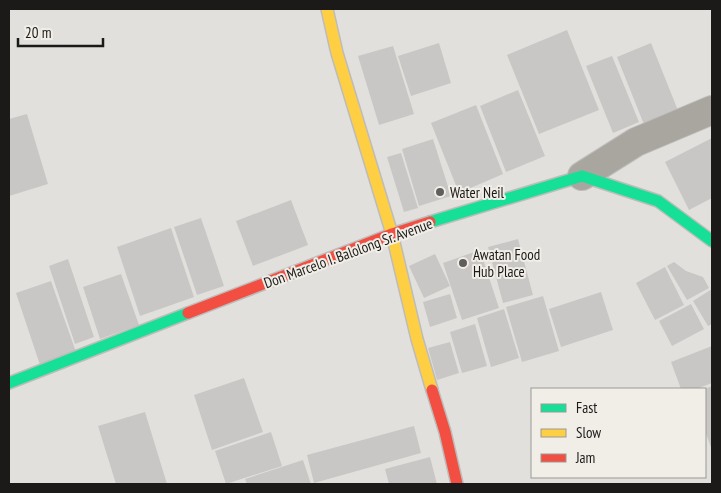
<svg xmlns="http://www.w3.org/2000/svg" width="721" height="493" viewBox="0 0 721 493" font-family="'PT Sans Narrow',sans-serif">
	<rect width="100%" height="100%" fill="#e1e0dc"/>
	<g fill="#c8c7c6">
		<polygon points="567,30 599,110 539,134 507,55"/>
		<polygon points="439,43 451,83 411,96 398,56"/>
		<polygon points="651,43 679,113 645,127 617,57"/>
		<polygon points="393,46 414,114 379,125 358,56"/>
		<polygon points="612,56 639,122 613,133 586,66"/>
		<polygon points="518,90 545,156 506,172 480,106"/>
		<polygon points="476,105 503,174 459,193 431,123"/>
		<polygon points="27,114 48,184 9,196 9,119"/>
		<polygon points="712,138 712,198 689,210 665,162"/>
		<polygon points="433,139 451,196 419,206 402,149"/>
		<polygon points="401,153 418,208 404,212 387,157"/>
		<polygon points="291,200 308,245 253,266 236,221"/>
		<polygon points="201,218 224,286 197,295 174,227"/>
		<polygon points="171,228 194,297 140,316 117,247"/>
		<polygon points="518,239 533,295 503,303 488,247"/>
		<polygon points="480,250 499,308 462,320 443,263"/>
		<polygon points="435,254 450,286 424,298 409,266"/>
		<polygon points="68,259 94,337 75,344 49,266"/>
		<polygon points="674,262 686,271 703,277 709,288 687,300 667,266"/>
		<polygon points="665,267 684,305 655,320 636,283"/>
		<polygon points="121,274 139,325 100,339 83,287"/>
		<polygon points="51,281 76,352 40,365 16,293"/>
		<polygon points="712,289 712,324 708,326 693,301"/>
		<polygon points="601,292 613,330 561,347 549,309"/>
		<polygon points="450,294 457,318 430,327 423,302"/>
		<polygon points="543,296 559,351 522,362 506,307"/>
		<polygon points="691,304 704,329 672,346 659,321"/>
		<polygon points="504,309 519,358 491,367 477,318"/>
		<polygon points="475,324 487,366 462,373 450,332"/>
		<polygon points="450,342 459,373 437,380 428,348"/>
		<polygon points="712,346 712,383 696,389 681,389 671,362"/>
		<polygon points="244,378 263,432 212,450 194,395"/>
		<polygon points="712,386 712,450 705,431 705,389"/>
		<polygon points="145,412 167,484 116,484 98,426"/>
		<polygon points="414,426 421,453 314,483 307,455"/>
		<polygon points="271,432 282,466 226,484 215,451"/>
		<polygon points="430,457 437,484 389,484 385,469"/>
		<polygon points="303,460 311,484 247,484 245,479"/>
	</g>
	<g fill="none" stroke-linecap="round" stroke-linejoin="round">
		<defs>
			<polyline id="street" points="582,176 636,142 712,110"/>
			<g id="fast">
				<polyline points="430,222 582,176 658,201 712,241"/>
				<polyline points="9,383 188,313"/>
			</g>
			<polyline id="slow" points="327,9 337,53 392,234 417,339 432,390"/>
			<g id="jam">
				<polyline points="188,313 392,234 430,222"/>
				<polyline points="432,390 445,432 457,484"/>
			</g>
		</defs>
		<use href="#street" stroke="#bdbcba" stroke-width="30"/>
		<use href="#fast" stroke="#bdbcba" stroke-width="14"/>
		<use href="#slow" stroke="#bdbcba" stroke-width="14"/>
		<use href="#jam" stroke="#bdbcba" stroke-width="14"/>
		<use href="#street" stroke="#a9a6a0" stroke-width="28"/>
		<use href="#fast" stroke="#16e098" stroke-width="11"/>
		<use href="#slow" stroke="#ffcf43" stroke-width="11"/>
		<use href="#jam" stroke="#f24e42" stroke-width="11"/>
	</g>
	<g fill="#605f5d" stroke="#f1eee8" stroke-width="2">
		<circle cx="440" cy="192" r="5"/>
		<circle cx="463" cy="263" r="5"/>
	</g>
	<g text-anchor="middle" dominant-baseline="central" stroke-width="4" stroke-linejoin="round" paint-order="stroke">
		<g font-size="15" fill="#1b1a18" stroke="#f1eee8" text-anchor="start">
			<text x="450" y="192">Water Neil</text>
			<text x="473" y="254">Awatan Food<tspan x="473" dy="17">Hub Place</tspan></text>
		</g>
		<g font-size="15" fill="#1b1a18" stroke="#f1eee8">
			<text transform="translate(348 253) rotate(-20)">Don Marcelo I. Balolong Sr. Avenue</text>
		</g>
	</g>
	<rect width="721" height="493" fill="none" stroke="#1b1a18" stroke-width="20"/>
	<rect x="531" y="388" width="175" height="90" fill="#f1eee8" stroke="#9b9995"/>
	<rect x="541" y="404" width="25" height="8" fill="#16e098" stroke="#9b9995"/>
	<text x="576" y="413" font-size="15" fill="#1b1a18">Fast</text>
	<rect x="541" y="429" width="25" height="8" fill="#ffcf43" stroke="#9b9995"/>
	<text x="576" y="438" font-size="15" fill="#1b1a18">Slow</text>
	<rect x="541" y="454" width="25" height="8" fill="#f24e42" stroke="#9b9995"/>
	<text x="576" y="463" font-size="15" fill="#1b1a18">Jam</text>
	<path d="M18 38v8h85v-8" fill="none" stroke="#1b1a18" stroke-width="2.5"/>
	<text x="25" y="38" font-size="15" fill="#1b1a18" stroke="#f1eee8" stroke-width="4" paint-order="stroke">20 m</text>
</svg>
